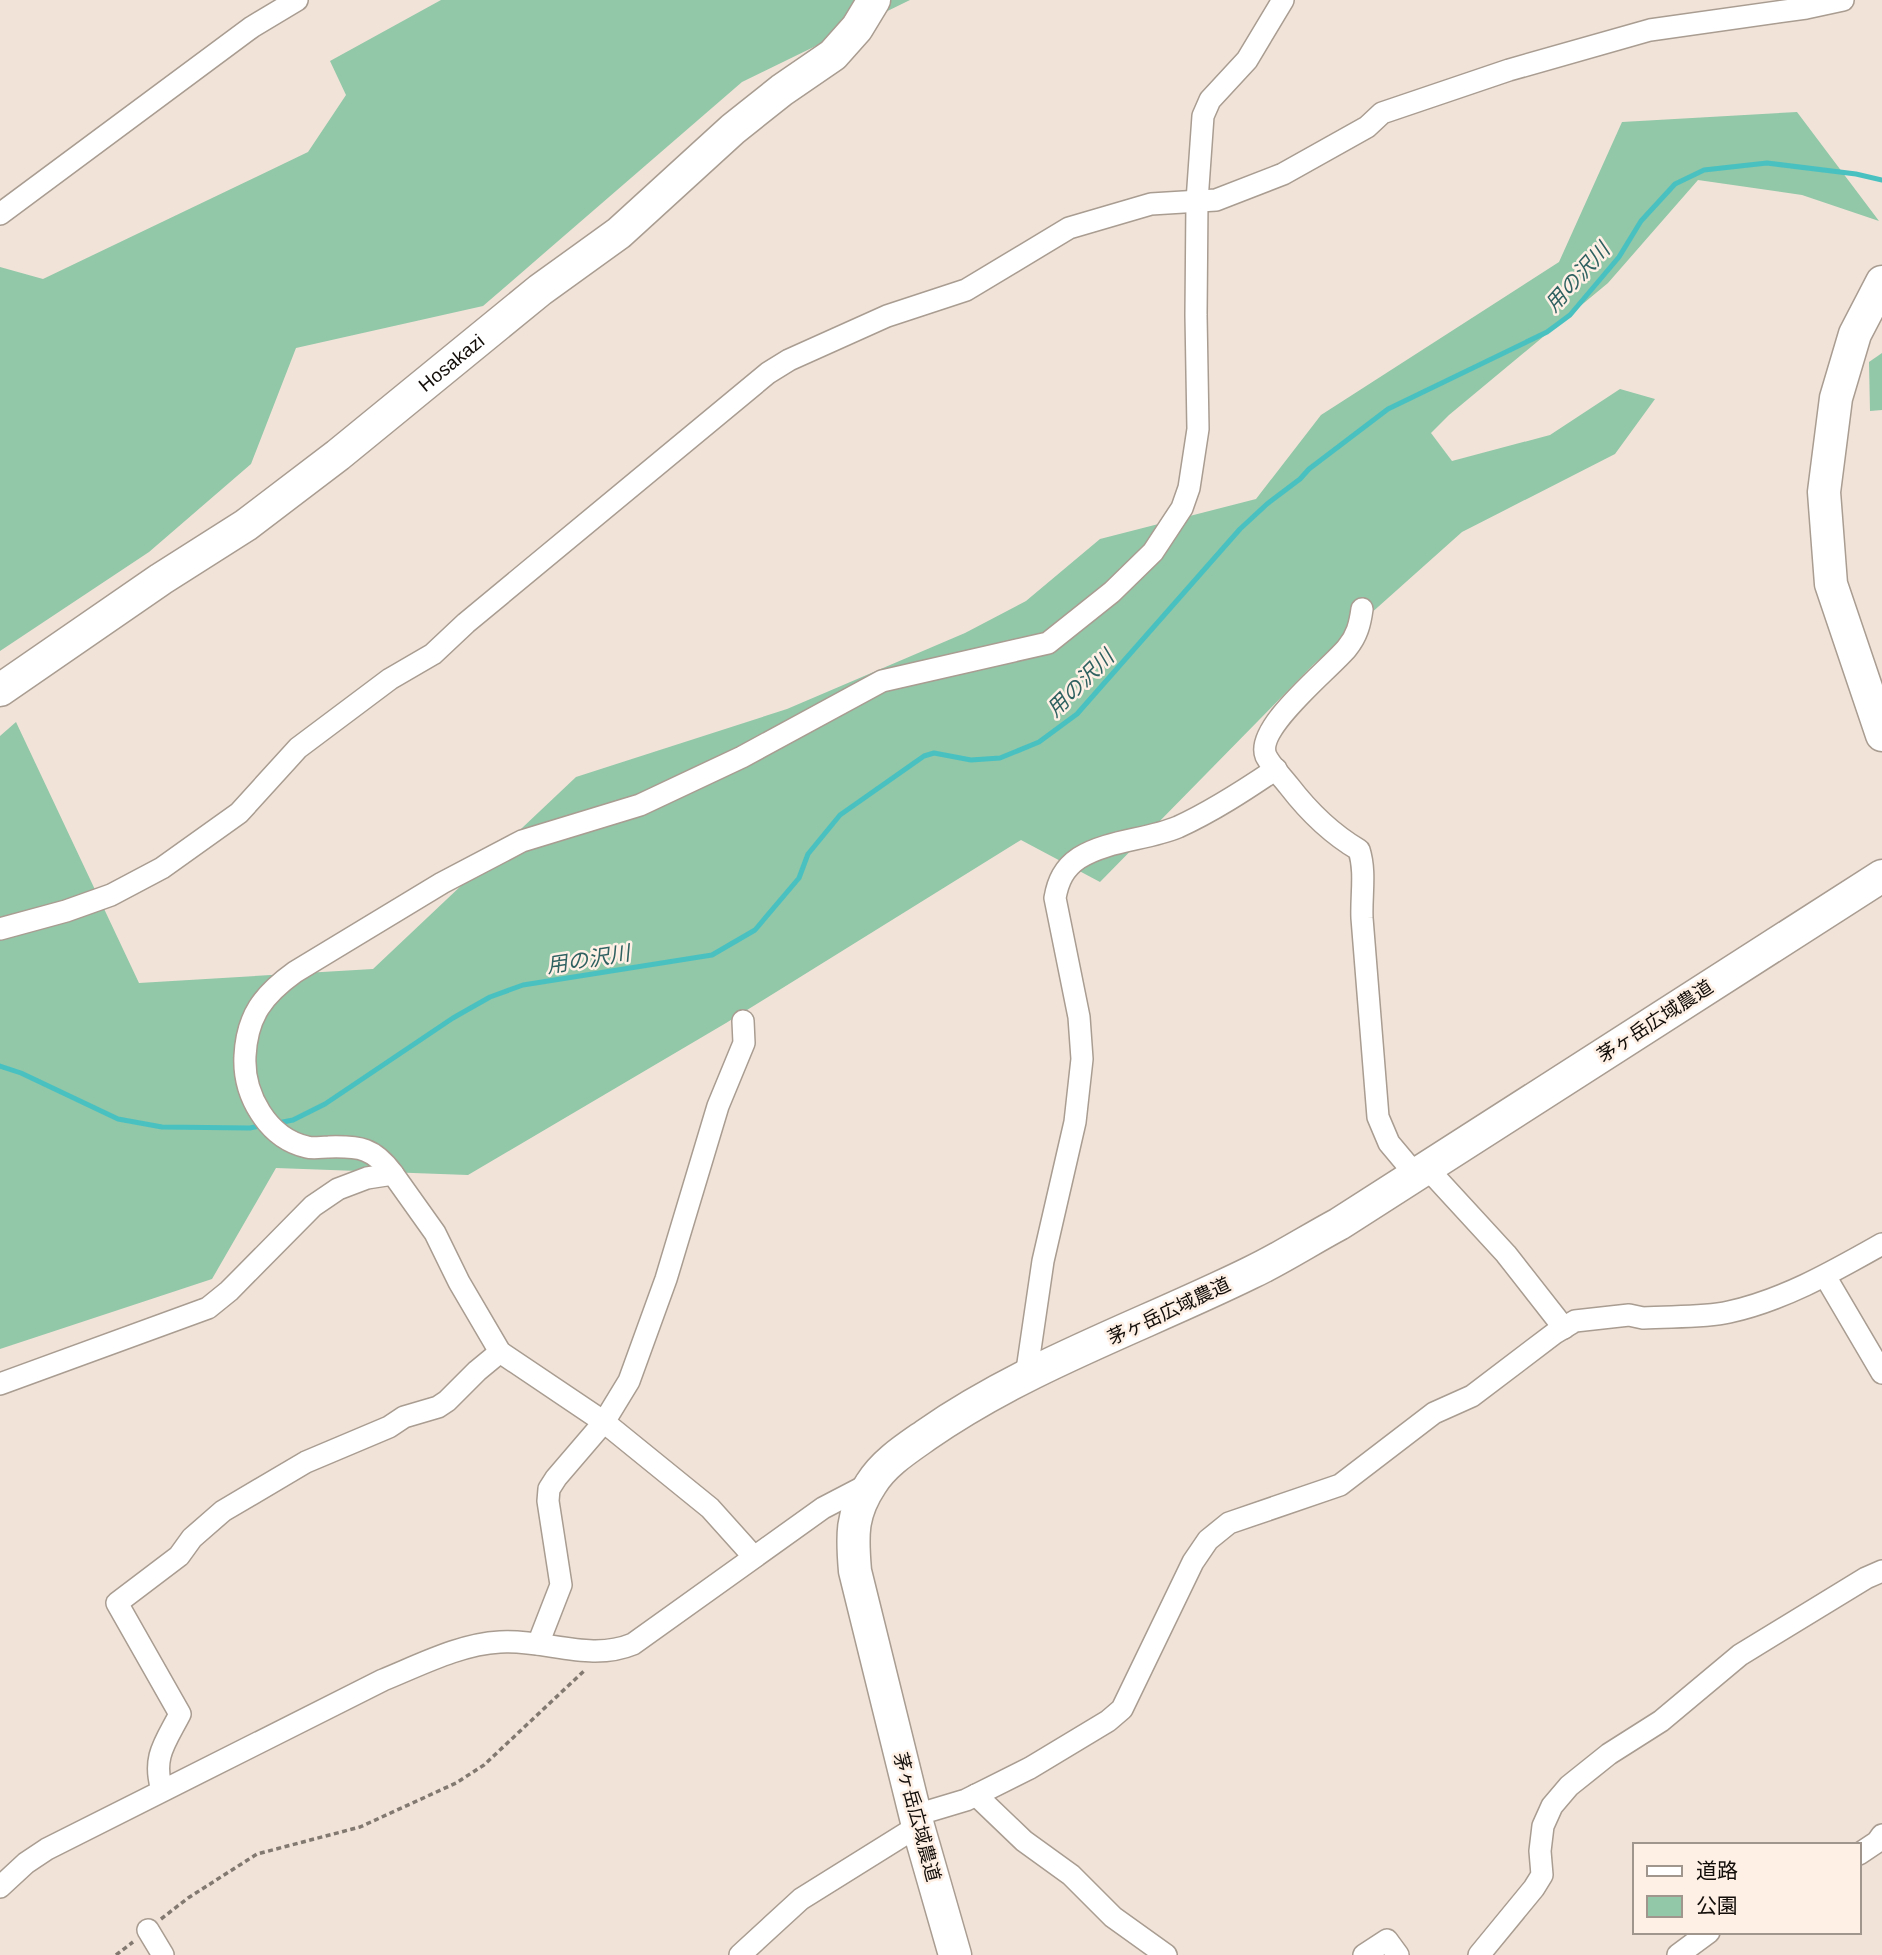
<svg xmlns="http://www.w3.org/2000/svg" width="1882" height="1955" viewBox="0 0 1882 1955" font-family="Arial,'Noto Sans JP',sans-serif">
	<rect width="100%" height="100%" fill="#f1e3d8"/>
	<g fill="#92c7a8">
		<polygon points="441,0 910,0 742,82 483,306 296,348 251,464 149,552 0,651 0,267 43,279 308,152 346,95 330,61"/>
		<polygon points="1797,112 1879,221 1802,195 1698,180 1608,283 1449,415 1431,433 1452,461 1550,435 1620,389 1655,399 1615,454 1462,532 1313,665 1100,882 1021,840 726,1023 468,1175 276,1168 212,1279 0,1349 0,736 16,722 139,983 373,969 576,777 787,709 965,633 1026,601 1100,539 1256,499 1321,415 1559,262 1622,122"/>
		<polygon points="1882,353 1882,410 1870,411 1869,362"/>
	</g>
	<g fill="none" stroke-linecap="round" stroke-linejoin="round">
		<g stroke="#4ac1c1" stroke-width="5">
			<polyline points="0,1066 21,1073 118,1119 162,1127 250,1128 265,1125"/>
			<polyline points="278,1123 293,1120 325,1104 453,1018 490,997 523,985 712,955 755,930 799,878 808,854 840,815 924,756 934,753 971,760 1000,758 1039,742 1077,714 1240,529 1267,504 1300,479 1309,469 1388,409 1547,332 1570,315 1619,257 1641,221 1675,184 1704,170 1767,163 1856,174 1882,180"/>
		</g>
		<defs>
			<g id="street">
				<polyline points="0,214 252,27 297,0"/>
				<path d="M1362,609C1360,624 1357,636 1347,648C1330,669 1254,728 1266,756C1271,766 1282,777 1289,786C1309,812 1330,833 1359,850C1366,872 1361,895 1362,918L1378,1117L1389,1143L1415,1174"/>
				<polyline points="0,929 66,911 111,895 162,868 239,813 298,748 390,679 433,654 466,623 768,373 789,360 887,316 966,290 1069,228 1151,204 1216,200 1283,174 1367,127 1382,113 1509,70 1650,30 1806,8 1843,0"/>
				<polyline points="1426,1167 1506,1254 1564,1328"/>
				<path d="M393,1174C374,1148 360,1146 328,1147C322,1147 313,1149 307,1147C267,1138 243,1094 245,1056C247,1016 263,995 295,972L442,883L522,841L640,805L742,757L882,681L1048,643L1112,592L1153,552L1182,508L1189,488L1198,429L1196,315L1197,201L1203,116L1210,100L1247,60L1283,0"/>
				<polyline points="1825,1276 1882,1373"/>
				<path d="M1026,1377L1043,1261L1075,1122L1082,1059L1079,1017L1055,898C1058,881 1064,868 1079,858C1108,840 1147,840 1178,827C1213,811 1245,790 1276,769"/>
				<polyline points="0,1384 208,1308 229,1291 313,1206 338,1189 367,1178 393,1174 435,1233 459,1282 500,1352 604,1422 710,1508 754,1557"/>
				<polyline points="538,1644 561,1585 548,1501 549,1489 556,1478 604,1422 629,1381 666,1279 718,1106 744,1043 743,1021"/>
				<path d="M162,1790C152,1757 165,1743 180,1714L117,1603L179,1556L192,1538L223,1511L306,1462L389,1427L404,1417L438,1407L447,1401L477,1371L500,1352"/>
				<polyline points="976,1795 1024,1841 1071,1875 1113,1917 1166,1955"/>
				<path d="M916,1815L966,1800L1030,1768L1108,1721L1122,1709L1193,1562L1208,1540L1229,1523L1340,1485L1434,1413L1472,1396L1555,1333L1575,1321L1629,1315L1643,1318C1671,1316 1702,1318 1729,1312C1784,1300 1834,1271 1882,1244"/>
				<polyline points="1859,1854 1877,1842 1882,1835"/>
				<path d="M0,1887L26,1863L47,1849L383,1680C420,1665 460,1644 500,1642C545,1639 590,1662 633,1644L823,1508L871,1483"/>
				<polyline points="148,1930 163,1955"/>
				<polyline points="740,1955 801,1899 918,1826"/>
				<polyline points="1364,1955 1387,1940 1398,1955"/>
				<polyline points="1479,1955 1534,1888 1542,1875 1540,1851 1543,1826 1552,1806 1569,1786 1609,1754 1661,1721 1740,1655 1866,1578 1882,1571"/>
				<polyline points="1678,1955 1709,1932"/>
			</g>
			<g id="secondary">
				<polyline points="1882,282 1855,334 1836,398 1824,492 1831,584 1882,735"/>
				<path id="s1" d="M0,690L161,579L246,525L338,455L540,290L619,233L733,129L782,90L833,55L857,28L874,0"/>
				<path d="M955,1955L918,1826L855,1571C852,1536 851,1514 871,1484C884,1463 906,1449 926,1435C1025,1366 1142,1326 1250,1273C1280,1259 1309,1240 1339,1224L1882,876"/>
			</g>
		</defs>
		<use href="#street" stroke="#a99c91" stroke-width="24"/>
		<use href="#secondary" stroke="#a99c91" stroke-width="35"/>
		<g stroke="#827971" stroke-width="3.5" stroke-dasharray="5 3.5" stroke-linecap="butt">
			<polyline points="161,1919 188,1898 257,1854 360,1827 456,1783 484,1765 585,1670"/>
			<polyline points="116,1955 133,1942"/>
		</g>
		<use href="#street" stroke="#fff" stroke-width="21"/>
		<use href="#secondary" stroke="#fff" stroke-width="32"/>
	</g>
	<g text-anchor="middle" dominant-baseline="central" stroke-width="5" stroke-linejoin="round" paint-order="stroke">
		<g font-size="19" fill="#130e0a" stroke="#fef0e5">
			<text stroke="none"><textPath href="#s1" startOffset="558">Hosakazi</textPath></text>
			<text transform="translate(1655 1021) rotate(-33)">茅ヶ岳広域農道</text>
			<text transform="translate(1169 1311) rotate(-25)">茅ヶ岳広域農道</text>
			<text transform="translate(917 1817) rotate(75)">茅ヶ岳広域農道</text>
		</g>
		<g font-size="21" font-style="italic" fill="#2f6161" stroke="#fef0e5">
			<text transform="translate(1577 277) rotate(-48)">用の沢川</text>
			<text transform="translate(1080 683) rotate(-45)">用の沢川</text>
			<text transform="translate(588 959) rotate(-9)">用の沢川</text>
		</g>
	</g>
	<rect x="1633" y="1843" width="228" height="91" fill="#fef0e5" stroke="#a0968d" stroke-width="2"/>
	<rect x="1647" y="1866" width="35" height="10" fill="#ffffff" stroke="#a0968d" stroke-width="2"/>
	<text x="1696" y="1878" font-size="21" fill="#130e0a">道路</text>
	<rect x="1647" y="1896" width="35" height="21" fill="#92c7a8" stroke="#a0968d" stroke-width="2"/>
	<text x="1696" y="1913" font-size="21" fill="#130e0a">公園</text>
</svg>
